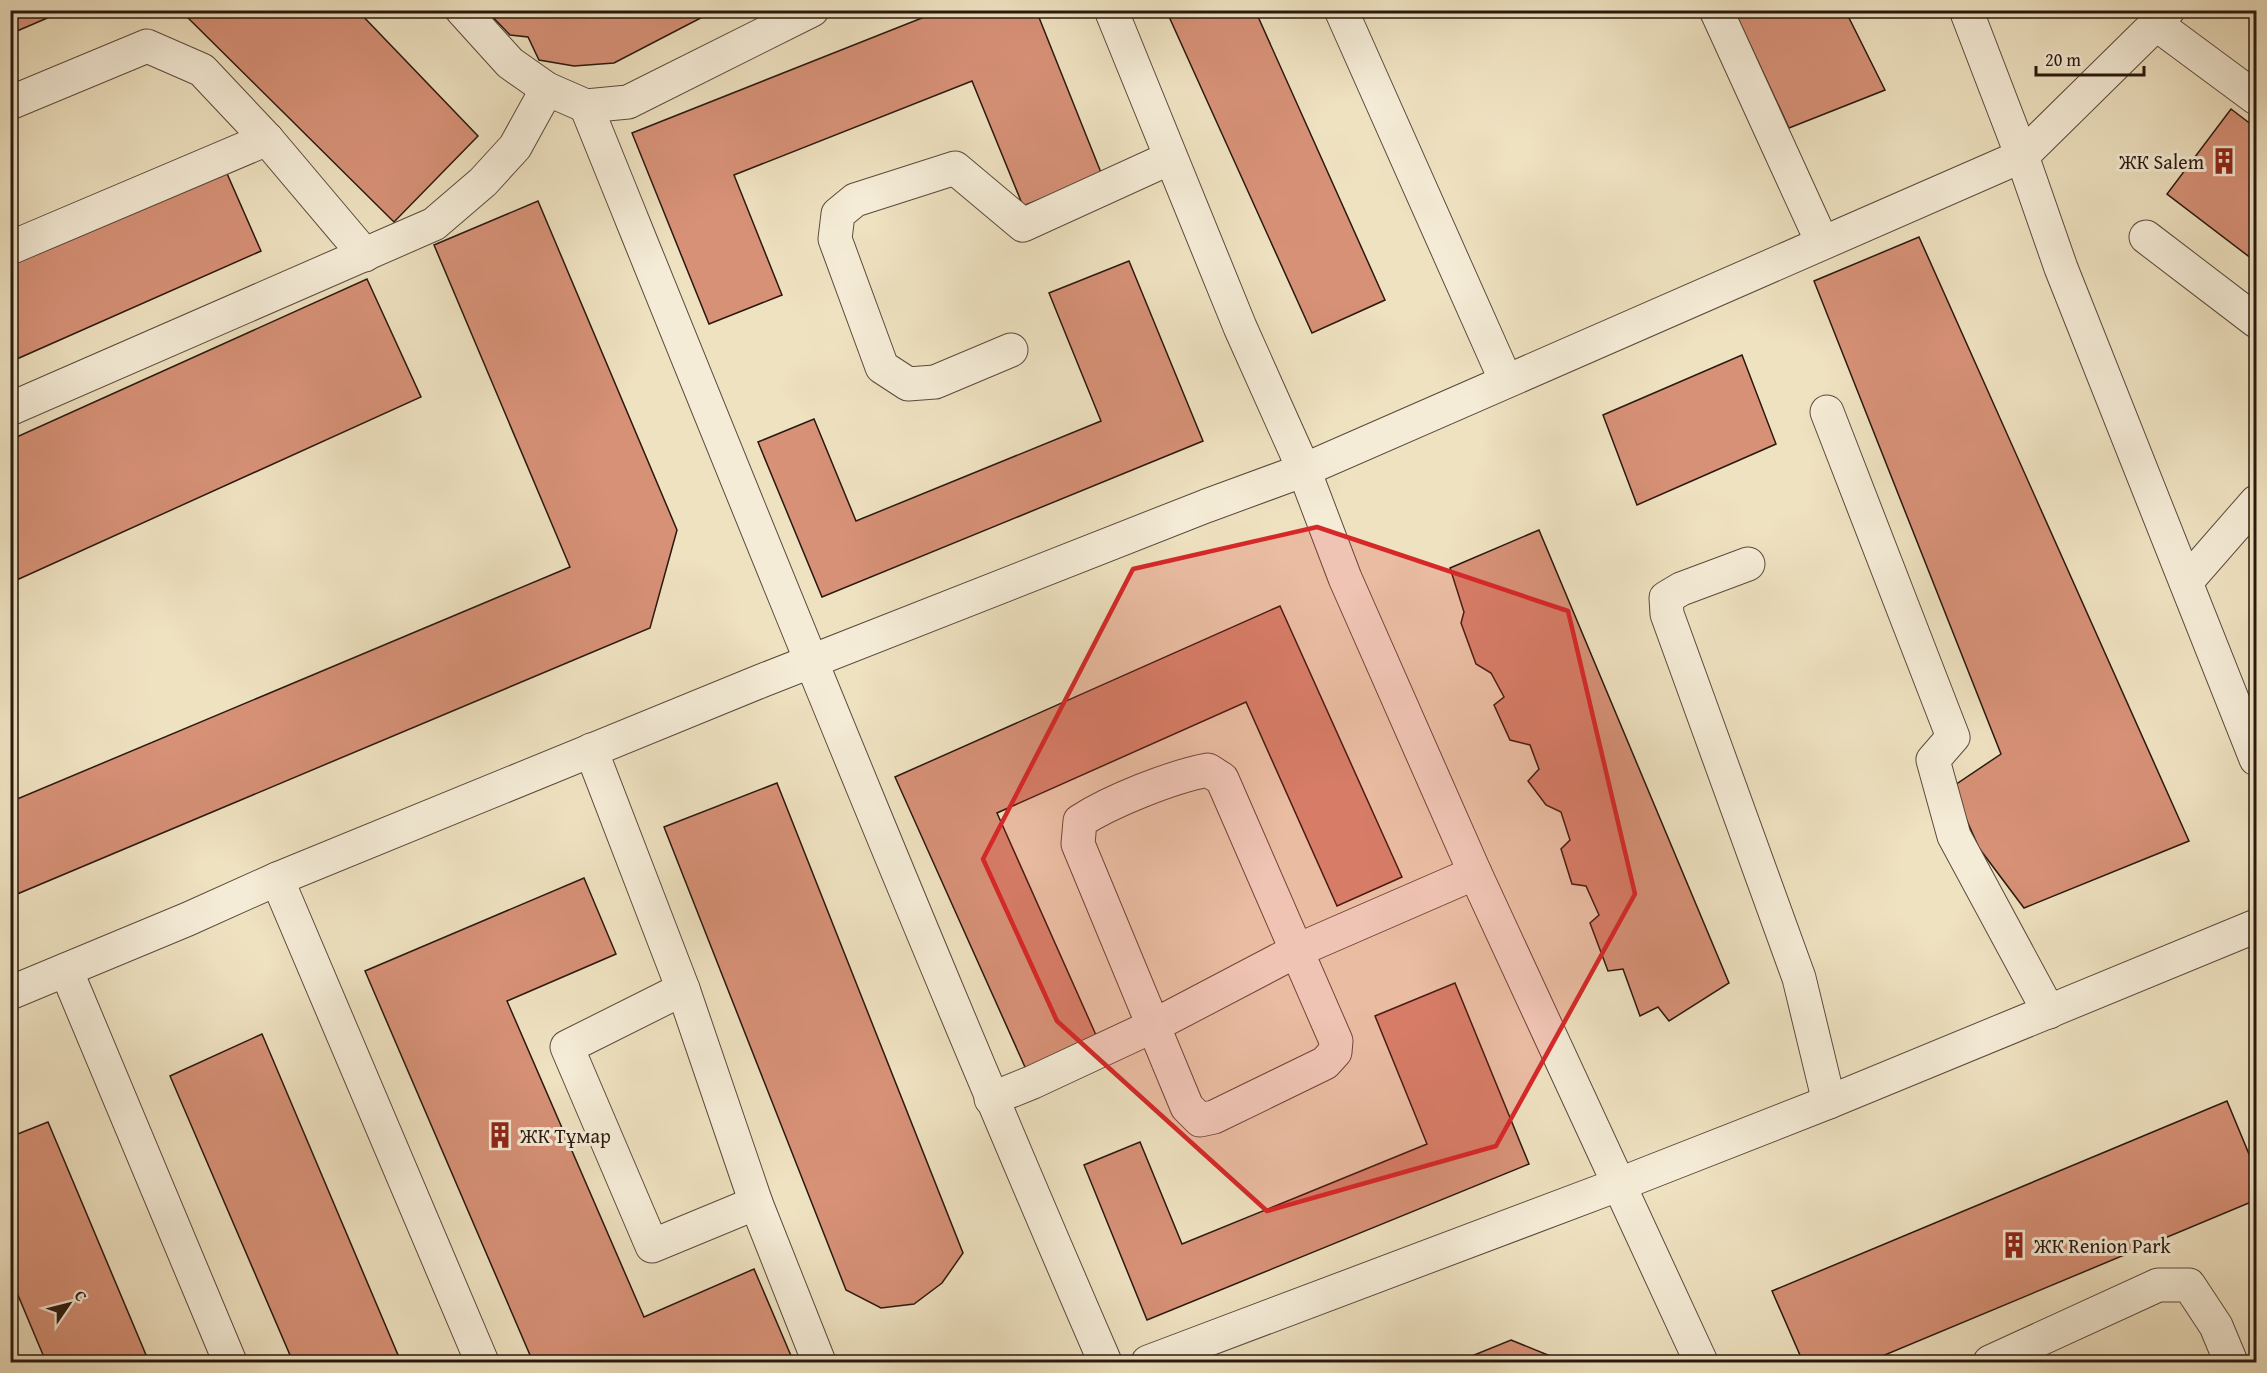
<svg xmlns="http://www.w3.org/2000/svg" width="2267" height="1373" viewBox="0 0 2267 1373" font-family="'Gentium Book Plus',serif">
	<rect width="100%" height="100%" fill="#efe2c1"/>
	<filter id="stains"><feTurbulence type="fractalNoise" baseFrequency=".00333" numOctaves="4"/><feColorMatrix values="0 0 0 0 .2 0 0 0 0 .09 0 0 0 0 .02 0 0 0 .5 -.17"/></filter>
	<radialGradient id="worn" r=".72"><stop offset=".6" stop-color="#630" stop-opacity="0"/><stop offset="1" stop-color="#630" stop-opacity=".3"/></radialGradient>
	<g fill="#d79177" stroke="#2a180f" stroke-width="1.5">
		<polygon points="10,10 66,10 10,34"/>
		<polygon points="180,10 357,10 478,136 394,222"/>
		<polygon points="486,10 716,10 614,63 574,66 539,60 528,37 510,35"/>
		<polygon points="942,10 1036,10 1102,175 1023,206 972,81 734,175 782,295 709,324 632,133"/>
		<polygon points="1166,10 1255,10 1385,300 1312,333"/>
		<polygon points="1734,10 1845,10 1885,90 1789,128"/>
		<polygon points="2231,109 2256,128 2256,262 2167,194"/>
		<polygon points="225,169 261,251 10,362 10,260"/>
		<polygon points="538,201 677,530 650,628 10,897 10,802 570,567 434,245"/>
		<polygon points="1919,237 2189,841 2024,908 1979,848 1952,787 2001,754 1814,281"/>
		<polygon points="1129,261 1203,441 822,597 758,442 814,419 856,521 1101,421 1049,293"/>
		<polygon points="367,279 421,397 10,583 10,440"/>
		<polygon points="1742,355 1776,444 1637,505 1603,415"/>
		<polygon points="1539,530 1729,983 1669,1021 1658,1007 1640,1016 1623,969 1608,971 1590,923 1599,915 1586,886 1572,884 1561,849 1570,840 1561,812 1546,805 1528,781 1539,769 1530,745 1510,740 1494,705 1504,697 1491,673 1476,664 1461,623 1464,612 1450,568"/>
		<polygon points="1280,606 1402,877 1337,906 1246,702 997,813 1100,1044 1029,1076 895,777"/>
		<polygon points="777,783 963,1253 942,1283 914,1304 881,1308 846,1290 664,827"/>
		<polygon points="584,878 616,954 507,1001 644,1317 754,1269 792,1358 782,1362 533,1362 365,971"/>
		<polygon points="1455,983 1529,1164 1147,1320 1084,1165 1140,1142 1182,1244 1427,1144 1375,1016"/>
		<polygon points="262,1034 401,1362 293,1362 170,1076"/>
		<polygon points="2227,1101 2256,1171 2256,1200 1868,1362 1803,1362 1772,1291"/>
		<polygon points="48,1122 149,1362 46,1362 10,1276 10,1137"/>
		<polygon points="1511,1340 1565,1362 1457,1362"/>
	</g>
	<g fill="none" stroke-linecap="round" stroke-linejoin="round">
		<defs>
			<g id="minor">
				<polyline points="462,10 510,63 547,89 586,106 628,102 812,10"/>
				<polyline points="1111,10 1240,327 1304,470 1345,578 1475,873 1701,1362"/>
				<polyline points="1341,10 1506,381"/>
				<polyline points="1716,10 1822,242"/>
				<polyline points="2168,10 2156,24 2022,156 2061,268 2256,759"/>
				<polyline points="2156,24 2256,98"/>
				<polyline points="10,103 147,46 202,70 267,139 365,255"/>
				<path d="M586,106C756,526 925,947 1105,1362"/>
				<polyline points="2146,237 2256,321"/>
				<polyline points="10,248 267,139"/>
				<polyline points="1011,350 935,382 908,384 882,367 835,239 838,214 855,200 955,168 1023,225 1170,158"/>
				<polyline points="10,409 434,224 483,182 515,147 547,89"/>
				<polyline points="1827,412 1953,737 1933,760 1954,836 2049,1012"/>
				<polyline points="1748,564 1681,589 1666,598 1667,614 1799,978 1829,1102"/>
				<polyline points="2187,581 2256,502"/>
				<polyline points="591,750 683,989 756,1203 819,1362"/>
				<path d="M1208,770L1222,779L1336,1041L1335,1052L1325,1063L1214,1117L1200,1120L1187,1107L1078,844L1080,821C1111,801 1171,777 1208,770Z"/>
				<polyline points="277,879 482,1362"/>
				<polyline points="66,970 230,1362"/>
				<polyline points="683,989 567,1047 652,1246 756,1203"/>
				<polyline points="10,993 188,919 277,879 761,681 1206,506 1304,470 2022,156 1966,10"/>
				<polyline points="991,1099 1033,1082 1153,1026 1298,950 1475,873"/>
				<polyline points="1148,1362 1620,1184 1829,1102 2256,926"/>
				<polyline points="1990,1362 2158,1285 2189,1285 2216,1326 2231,1362"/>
			</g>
		</defs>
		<use href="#minor" stroke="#5b4a3c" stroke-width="35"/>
		<use href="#minor" stroke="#f5ecd7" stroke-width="33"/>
	</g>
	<path fill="#d62828" fill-opacity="0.2" stroke="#d62828" stroke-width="4.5" stroke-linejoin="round" d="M1317,527L1568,611L1635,894L1496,1146L1267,1211L1057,1021L983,859L1133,569Z"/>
	<defs>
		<symbol id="building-bare" viewBox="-9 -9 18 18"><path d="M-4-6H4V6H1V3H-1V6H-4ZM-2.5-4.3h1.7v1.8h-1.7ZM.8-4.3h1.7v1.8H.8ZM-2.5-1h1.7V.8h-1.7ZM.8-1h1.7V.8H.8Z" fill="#8f2418" stroke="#f5ecd7" stroke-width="2.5" paint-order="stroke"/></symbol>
	</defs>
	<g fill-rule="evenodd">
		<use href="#building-bare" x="2205" y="142" width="38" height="38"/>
		<use href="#building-bare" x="481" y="1116" width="38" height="38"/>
		<use href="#building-bare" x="1995" y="1226" width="38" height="38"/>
	</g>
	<g text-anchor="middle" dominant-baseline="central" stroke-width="6" stroke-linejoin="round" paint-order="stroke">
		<g font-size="20" fill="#2a180f" stroke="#f5ecd7" text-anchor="start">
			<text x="2204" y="161" text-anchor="end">ЖК Salem</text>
			<text x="520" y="1135">ЖК Тұмар</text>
			<text x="2034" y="1245">ЖК Renion Park</text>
		</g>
	</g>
	<rect width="2267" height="1373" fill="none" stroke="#efe2c1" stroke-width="36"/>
	<rect x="12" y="12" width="2243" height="1349" fill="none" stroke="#2a180f" stroke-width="3"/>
	<rect x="18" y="18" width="2231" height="1337" fill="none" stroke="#2a180f" stroke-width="1.5"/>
	<g transform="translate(69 1304) rotate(55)" stroke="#f5ecd7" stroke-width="4.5" paint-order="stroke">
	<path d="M0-4.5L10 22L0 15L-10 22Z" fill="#2a180f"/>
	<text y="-9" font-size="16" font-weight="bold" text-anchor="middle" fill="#2a180f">С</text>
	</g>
	<path d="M2036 66v9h108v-9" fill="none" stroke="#2a180f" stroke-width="3"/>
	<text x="2045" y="66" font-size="18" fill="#2a180f" stroke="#f5ecd7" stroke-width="4.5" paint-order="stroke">20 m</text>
	<rect width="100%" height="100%" filter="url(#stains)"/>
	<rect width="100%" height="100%" fill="url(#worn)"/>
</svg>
